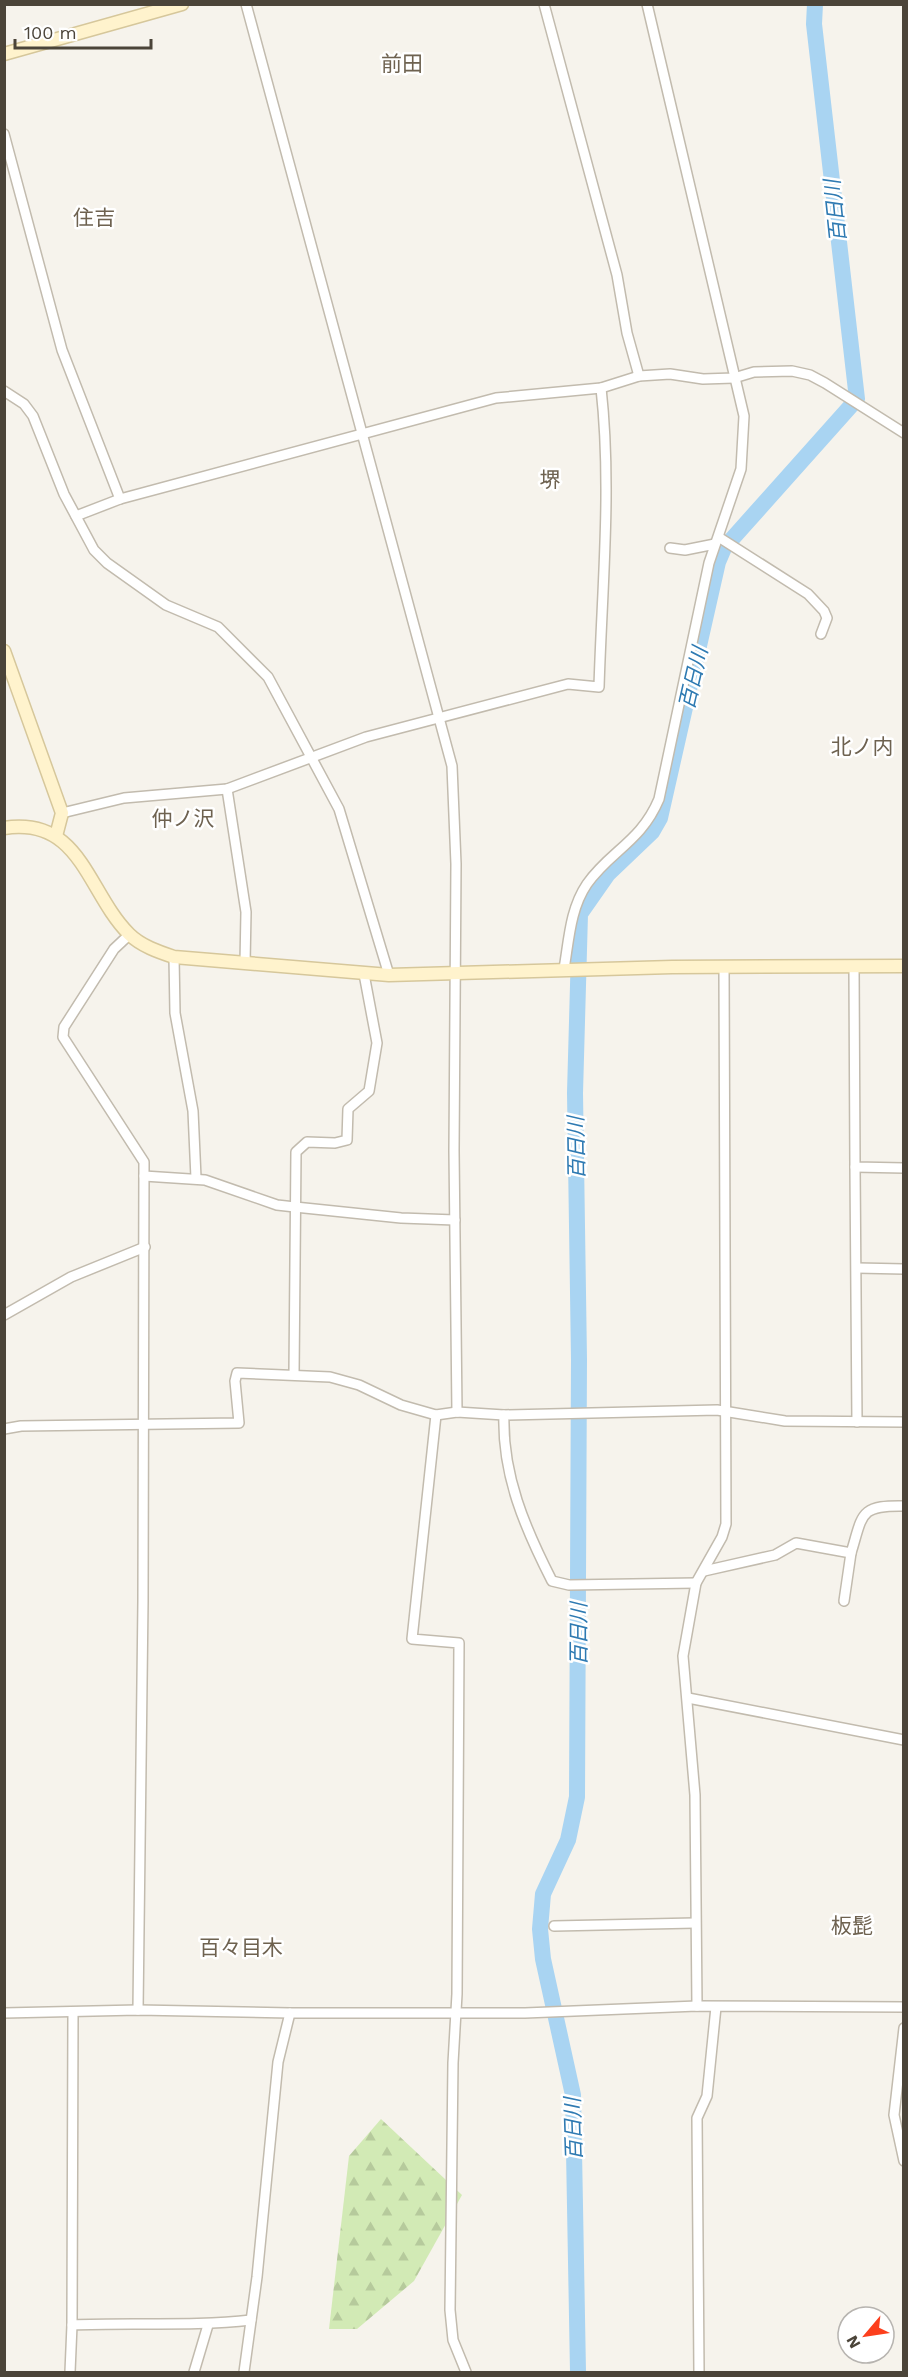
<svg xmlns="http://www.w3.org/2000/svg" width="908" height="2377" viewBox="0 0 908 2377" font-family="'Work Sans','Noto Sans JP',sans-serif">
	<defs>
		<pattern id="forest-firs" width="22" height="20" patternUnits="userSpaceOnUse" patternTransform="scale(1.5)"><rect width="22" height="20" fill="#d2eab5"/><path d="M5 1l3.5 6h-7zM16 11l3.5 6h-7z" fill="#b6ca9c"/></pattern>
	</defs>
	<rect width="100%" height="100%" fill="#f6f3ec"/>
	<polygon fill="url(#forest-firs)" points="381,2119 462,2195 414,2281 357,2329 329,2329 349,2156"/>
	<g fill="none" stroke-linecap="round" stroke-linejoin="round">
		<polyline stroke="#a9d4f2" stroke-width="16" points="578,2372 573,2095 543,1959 540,1929 543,1894 568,1840 577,1797 579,1359 575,1093 580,914 608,874 652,832 660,818 718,562 724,548 857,399 814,24 815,4"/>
		<defs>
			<g id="street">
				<polyline points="246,4 452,766 456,864 454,1151 457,1412"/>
				<polyline points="544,4 617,275 627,333 639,376"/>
				<polyline points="4,134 62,350 120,499"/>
				<polyline points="4,391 24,404 33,416 64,494 94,550 107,563 166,605 218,627 268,677 339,809 389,975"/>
				<polyline points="76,516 120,499 496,398 601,388 639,376 670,374 703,379 734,378 754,372 792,371 810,375 825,383 904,433"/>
				<polyline points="720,538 808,594 824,611 827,618 821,634"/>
				<polyline points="670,548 685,550 715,544"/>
				<polyline points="227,789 246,912 245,963"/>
				<path d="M62,813L124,798L227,789L366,737L568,684L599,687C602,587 612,487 601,388"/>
				<polyline points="130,934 114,949 64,1027 63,1037 144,1162 143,1601 138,2010"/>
				<polyline points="174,957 175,1013 193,1111 196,1178"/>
				<polyline points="854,966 855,1167 904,1168"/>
				<path d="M564,969C569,940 570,909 587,884C610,851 641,842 659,799L709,563L741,469L744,416L647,4"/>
				<polyline points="855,1167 857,1422"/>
				<polyline points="144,1176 205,1180 277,1205 295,1207 401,1218 455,1220"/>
				<polyline points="857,1268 904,1269"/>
				<polyline points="4,1315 71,1277 145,1247"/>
				<polyline points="294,1374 296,1152 307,1142 335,1143 347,1140 348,1109 369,1091 377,1043 364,974"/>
				<polyline points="436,1415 412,1639 459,1643 457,1994 453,2063 450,2310 453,2340 466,2372"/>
				<path d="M504,1415C502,1475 525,1528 552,1581L569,1585L696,1583"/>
				<polyline points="4,1429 21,1426 239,1423 235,1381 237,1373 330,1377 359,1385 401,1405 436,1415 457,1412 504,1415 717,1410 785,1421 904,1422"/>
				<path d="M704,1571L775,1555L796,1543L851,1553C863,1514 859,1505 904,1506"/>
				<polyline points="844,1601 851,1553"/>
				<polyline points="688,1698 904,1740"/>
				<polyline points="554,1926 695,1923"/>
				<polyline points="697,2006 695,1795 683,1656 696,1583 722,1537 726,1524 724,966"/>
				<polyline points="4,2013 138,2010 290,2013 525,2013 697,2006 904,2007"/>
				<polyline points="904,2028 894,2115 904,2161"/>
				<path d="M72,2325C132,2322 192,2327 251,2320"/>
				<polyline points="70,2372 72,2325 73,2013"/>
				<polyline points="194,2372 208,2325"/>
				<polyline points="244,2372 257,2277 278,2062 290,2013"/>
				<polyline points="699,2372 697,2118 707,2096 716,2007"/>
			</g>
			<g id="secondary">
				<polyline points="4,54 182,4"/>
				<polyline points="4,651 62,813 56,836"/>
				<path d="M4,828C81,816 87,892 129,934C141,946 159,952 174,957L389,975L672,967L904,966"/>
			</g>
		</defs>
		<use href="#street" stroke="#c2bbae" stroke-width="12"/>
		<use href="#secondary" stroke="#d6c79b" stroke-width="15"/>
		<use href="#street" stroke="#fff" stroke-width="9"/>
		<use href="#secondary" stroke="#fff3cd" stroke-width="12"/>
	</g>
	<g text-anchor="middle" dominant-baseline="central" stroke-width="5" stroke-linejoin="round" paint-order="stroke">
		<g font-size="21" fill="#6e6250" stroke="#fff">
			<text x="402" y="63">前田</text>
			<text x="94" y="217">住吉</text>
			<text x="550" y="479">堺</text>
			<text x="862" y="746">北ノ内</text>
			<text x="183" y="818">仲ノ沢</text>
			<text x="852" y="1925">板髭</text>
			<text x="241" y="1947">百々目木</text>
		</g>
		<g font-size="21" font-style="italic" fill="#2e7ab2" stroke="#fff">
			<text transform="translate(835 211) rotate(-96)">百日川</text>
			<text transform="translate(693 678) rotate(-77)">百日川</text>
			<text transform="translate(576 1148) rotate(-91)">百日川</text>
			<text transform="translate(578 1634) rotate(-90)">百日川</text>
			<text transform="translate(573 2129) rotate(-92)">百日川</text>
		</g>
	</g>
	<rect width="908" height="2377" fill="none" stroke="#4b4439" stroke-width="12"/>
	<g transform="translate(866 2335) rotate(241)"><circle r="28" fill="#ffffff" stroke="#b7b4b0" stroke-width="1.5"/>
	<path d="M0-4.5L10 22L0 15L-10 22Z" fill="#fc3f1d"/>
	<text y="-9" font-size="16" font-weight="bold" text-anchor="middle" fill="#4b4439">N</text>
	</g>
	<path d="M15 39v9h136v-9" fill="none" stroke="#4b4439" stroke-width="3"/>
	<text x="24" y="39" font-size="18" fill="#4b4439" stroke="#ffffff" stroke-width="4.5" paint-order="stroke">100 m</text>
</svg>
